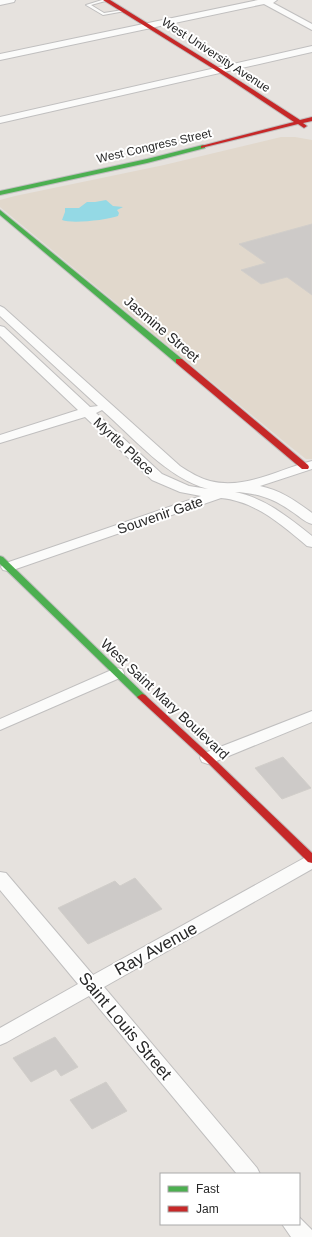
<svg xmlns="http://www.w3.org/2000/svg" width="312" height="1237" viewBox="0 0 312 1237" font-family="Helvetica,sans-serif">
	<rect width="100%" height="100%" fill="#e6e2de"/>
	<polygon fill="#e1d8cc" points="281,137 295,137 312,140 312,459 306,459 287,444 0,207 0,200 15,196 164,165"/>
	<path fill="#94d9e5" d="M106,200L113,206L123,207L117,210L119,213L118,216C107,220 72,224 62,220L65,212V208H79L87,202H95Z"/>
	<g fill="#cdcac8" stroke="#d1ceca">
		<polygon points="312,224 312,295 287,277 261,284 241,270 266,263 239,244"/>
		<polygon points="283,757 311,788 282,799 255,768"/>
		<polygon points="135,878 162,909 88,944 58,908 115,881 120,886"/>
		<polygon points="55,1037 78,1067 61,1076 56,1069 31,1082 13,1058"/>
		<polygon points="106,1082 127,1111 92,1129 70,1100"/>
	</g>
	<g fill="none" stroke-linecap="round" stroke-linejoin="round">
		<defs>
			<polygon id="lane" points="102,0 109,0 91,5 104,13 123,10 125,11 103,15 86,5"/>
			<g id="street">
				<polygon points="0,0 15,0 14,2 0,5"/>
				<polygon points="258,0 277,0 273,3 312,24 312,30 264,4 0,60 0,54"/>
				<polygon points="312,46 312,52 0,123 0,117"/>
				<path d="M0,306L4,308L180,466C189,472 199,478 210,481C245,490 279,469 312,461V469L260,486C280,490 296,501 312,513V524C304,522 298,515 291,511C273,498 257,493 235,492C265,498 288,517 312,536V547L307,546C282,525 255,501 221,498L13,570L8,571L3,570L1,567L3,564L201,496L180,492L152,480L85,417L0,443V435L78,410L0,336V326L4,327L90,407L98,406L0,316ZM102,410C133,437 168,479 208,489L189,486L162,474L96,413Z"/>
				<polygon points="116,668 122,669 124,673 122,677 0,730 0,719"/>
				<polygon points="312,711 312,722 214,762 208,764 202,762 200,758 202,754"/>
				<polygon points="312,855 312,869 104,987 257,1168 260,1174 237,1174 89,996 7,1042 0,1045 0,1028 78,984 0,890 0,872 6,873 93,975 306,857"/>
				<polygon points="299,1217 312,1230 312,1237 291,1237 282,1224 299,1224"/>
			</g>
			<g id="fast">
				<polygon points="203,145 205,146 205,148 147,163 0,195 0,191 147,159"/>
				<polygon points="0,210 182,359 182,363 176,363 0,215"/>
				<polygon points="0,556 3,557 145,695 147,697 145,699 139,699 0,564"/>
			</g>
			<g id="jam">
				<polygon points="103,0 110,0 221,69 300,120 312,117 312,121 303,123 307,126 304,128 298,124 201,148 201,146 294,122 217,71"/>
				<polygon points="176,359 182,359 308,465 309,467 308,469 302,469 176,363"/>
				<polygon points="142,694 145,695 211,756 312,853 312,863 308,862 205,760 139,699 137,697"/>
			</g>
		</defs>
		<use href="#lane" stroke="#c0bfbf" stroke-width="2"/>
		<use href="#street" stroke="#c0bfbf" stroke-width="2"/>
		<use href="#fast" stroke="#c0bfbf" stroke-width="2"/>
		<use href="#jam" stroke="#c0bfbf" stroke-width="2"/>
		<use href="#lane" fill="#fbfbfa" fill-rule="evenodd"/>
		<use href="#street" fill="#fbfbfa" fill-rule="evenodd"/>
		<use href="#fast" fill="#4caf50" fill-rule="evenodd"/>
		<use href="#jam" fill="#c62828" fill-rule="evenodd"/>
	</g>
	<g text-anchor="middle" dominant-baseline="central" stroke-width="4" stroke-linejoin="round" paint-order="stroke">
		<g font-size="12" fill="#282828" stroke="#fff">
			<text transform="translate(216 55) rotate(33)">West University Avenue</text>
			<text transform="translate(154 146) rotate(-13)">West Congress Street</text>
		</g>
		<g font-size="14" fill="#282828" stroke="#fff">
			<text transform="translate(162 329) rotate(40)">Jasmine Street</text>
			<text transform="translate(124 446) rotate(43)">Myrtle Place</text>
			<text transform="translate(160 515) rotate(-19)">Souvenir Gate</text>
			<text transform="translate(165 699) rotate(43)">West Saint Mary Boulevard</text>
		</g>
		<g font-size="17" fill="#282828" stroke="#fff">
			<text transform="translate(156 949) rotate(-29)">Ray Avenue</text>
			<text transform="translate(125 1026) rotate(50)">Saint Louis Street</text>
		</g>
	</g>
	<rect x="160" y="1173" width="140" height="52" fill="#ffffff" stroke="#a9a9a9"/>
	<rect x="168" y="1186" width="20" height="6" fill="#4caf50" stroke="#a9a9a9"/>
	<text x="196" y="1193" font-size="12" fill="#282828">Fast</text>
	<rect x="168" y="1206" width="20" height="6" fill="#c62828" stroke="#a9a9a9"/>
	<text x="196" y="1213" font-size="12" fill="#282828">Jam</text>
</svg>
